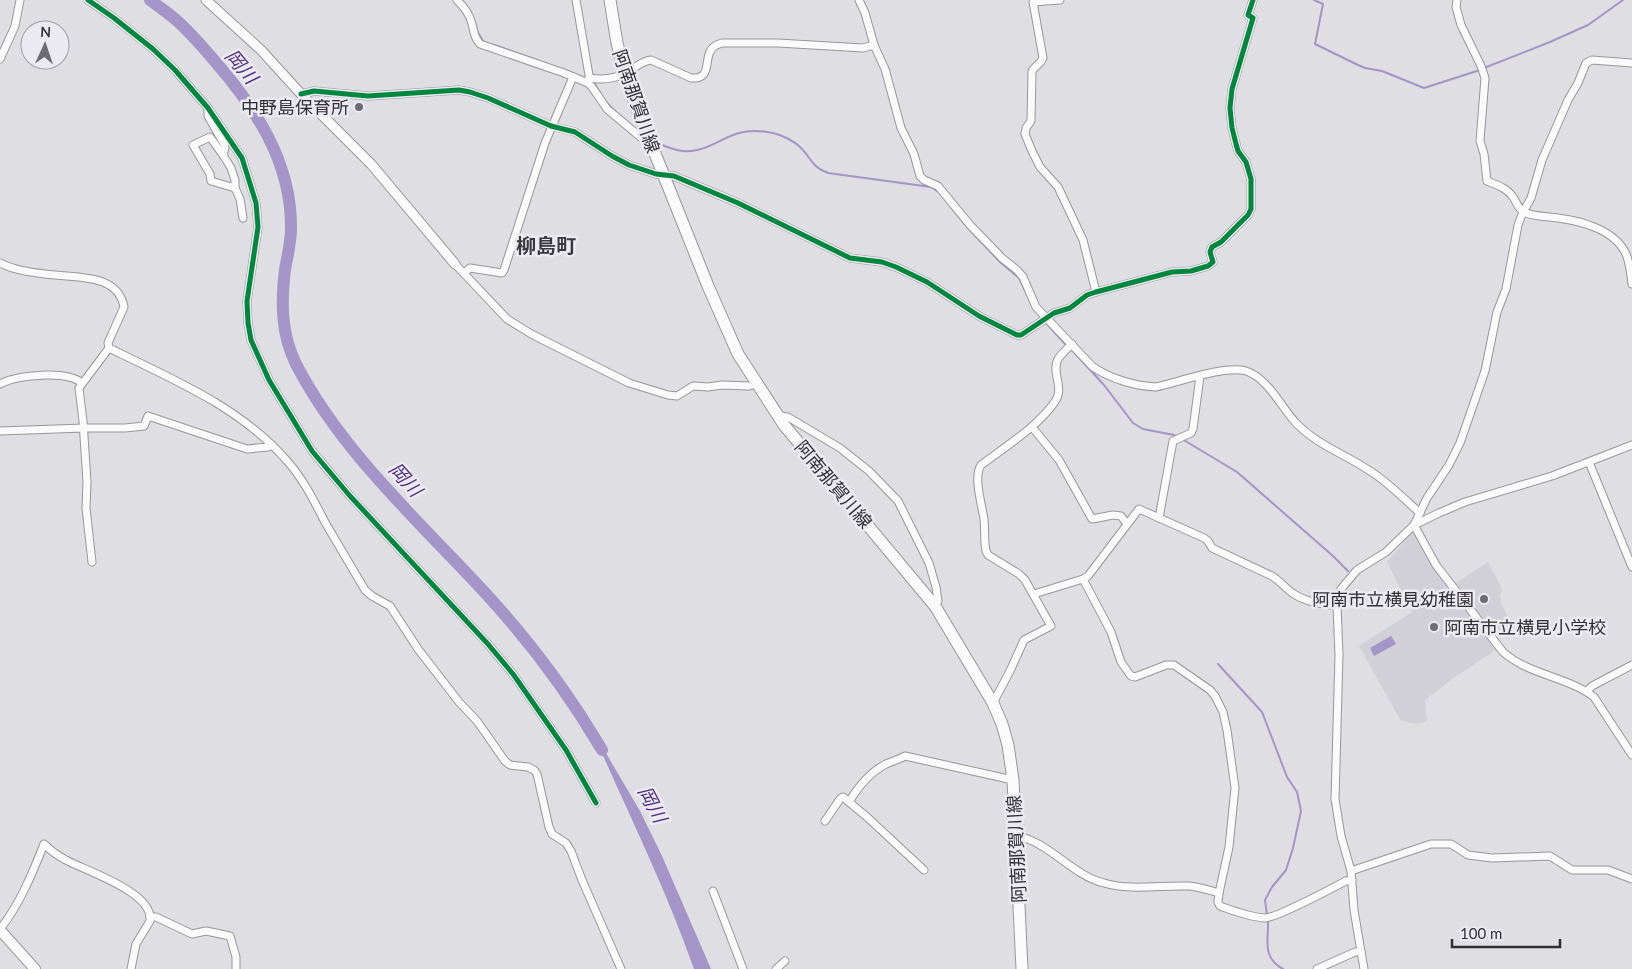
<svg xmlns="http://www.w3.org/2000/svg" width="1632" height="969" viewBox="0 0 1632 969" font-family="Lato,'Noto Sans JP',sans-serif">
	<rect width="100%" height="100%" fill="#dfdee2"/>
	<g fill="#d1cfd8">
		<polygon points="1413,532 1418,537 1438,574 1497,649 1448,682 1425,700 1427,721 1417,724 1401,721 1359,646 1412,612 1387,562"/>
		<polygon points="1488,562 1502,589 1500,595 1501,603 1510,622 1494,634 1456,583"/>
	</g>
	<g fill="#a494c8">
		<polygon points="1391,636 1396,644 1374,656 1370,648"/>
		<path d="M590,726L640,811L662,856L711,969H694C665,886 625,807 590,726Z"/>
	</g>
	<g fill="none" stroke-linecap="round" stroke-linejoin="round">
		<g stroke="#a494c8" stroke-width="2">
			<polyline points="1314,0 1323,4 1315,44 1358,65 1365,68 1382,71 1424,88 1480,70"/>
			<polyline points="477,31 483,41"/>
			<polyline points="494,45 537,60"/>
			<polyline points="1484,68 1550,42 1588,25 1623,0"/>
			<polyline points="590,81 595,84 604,100 619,115"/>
			<path d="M655,142C662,145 669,148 677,150C701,156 718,139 739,133C749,130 763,131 773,133C782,135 794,141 800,147C812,158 810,166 828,173L931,187L940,193"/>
			<polyline points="950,206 968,228 1000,262 1019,278 1032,305"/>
			<polyline points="1039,315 1066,345"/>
			<polyline points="1070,348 1104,385 1133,423 1143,429 1174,435 1177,437"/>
			<polyline points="1182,439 1237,472 1333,556 1348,571"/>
			<polyline points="1218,664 1262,712 1287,777 1297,792 1301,811 1293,848 1286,870 1272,887 1265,900 1267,915"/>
			<path d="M1268,919C1269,939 1261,957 1283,969"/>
		</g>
		<path stroke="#a494c8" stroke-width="12" d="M150,0C158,6 167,12 175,19C189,31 201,45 213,59C255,107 292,162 291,229C291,243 287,257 285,270C281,302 281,334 296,364C342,453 421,523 488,596C531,643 569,694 602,750"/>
		<defs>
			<g id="minor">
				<polyline points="88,0 114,18 153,49 175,70 208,108 242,158 256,203 258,227 247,301 248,323 251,340 269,380 312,451 350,496 487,643 513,674 566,750 596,803"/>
				<path d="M457,0C463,6 469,13 471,21C475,31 472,35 480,44L564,73L588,83L592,87L607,109L644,140L650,142"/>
				<polyline points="576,0 589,75 589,81"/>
				<path d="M859,0L865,13L874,45L885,69L901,128L914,154L920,176L924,180L938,186L970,225L1002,258L1017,270L1023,277L1036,307L1093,367C1111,379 1135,386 1156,387C1179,382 1225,365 1246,371C1268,378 1281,407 1296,423C1317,445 1345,454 1370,471C1388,482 1404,499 1420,513"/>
				<path d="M1060,0L1033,2L1043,58C1040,65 1036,65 1032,71L1031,121L1026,128L1025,134L1032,151L1040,167L1058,187L1083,240L1096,292"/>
				<path d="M1457,0L1456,7L1461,25L1481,66L1485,78L1480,141L1484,154L1487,181C1497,185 1507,188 1513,197C1517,202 1517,208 1524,212C1533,217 1547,216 1558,218C1582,221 1615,230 1626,254C1630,264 1631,274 1632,284"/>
				<polyline points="0,59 15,26 20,0"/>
				<path d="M1632,63L1592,60L1586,63L1578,83L1568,100L1542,160L1531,198L1523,212L1518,225L1506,289L1497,312L1485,371L1460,443L1449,465L1427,498L1414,525L1436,565L1503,652C1529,675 1566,676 1594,697L1632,755"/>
				<path d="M590,78C602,80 614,79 626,73C634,69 641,61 651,60L691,78C715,80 701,55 715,46C717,44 720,44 722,43H778L863,48L874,45"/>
				<polyline points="301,94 314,91 368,96 459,90 470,92 488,98 551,126 575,132 612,156 629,165 656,174 674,176 738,203 850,258 882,262 896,267 927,282 979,316 1017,335 1021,335 1054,313 1070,308 1087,295 1096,292 1172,272 1191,271 1208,266 1213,262 1210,252 1212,247 1221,242 1248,215 1251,209 1251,179 1246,162 1238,151 1236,144 1232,128 1230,108 1232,89 1253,18 1248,15 1253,0"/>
				<polyline points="208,108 208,116 224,144 225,148 223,155 231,168 235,180 235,188 240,199 243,218"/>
				<polyline points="223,155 210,137 193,145 210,174 211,181 235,188"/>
				<path d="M0,263C14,270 29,272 45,274C72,278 118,272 124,307L108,343L109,348L79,388L83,421L87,482L86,508L92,562"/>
				<polyline points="455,264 507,319 533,335 629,383 668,395 677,396 693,386 708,387 722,385 749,386 756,384"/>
				<polyline points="464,273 470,268 502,273 504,270 545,143 573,77"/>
				<path d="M109,348C172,379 241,407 288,462C304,480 315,503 326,524C339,546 352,568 365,590L372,596L390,606L418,649L459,702L477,721L505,761L510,765L528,767L534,770L537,774L549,827L552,834L566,843L571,851L582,880L621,969"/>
				<path d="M0,384C17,375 66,370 82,383"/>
				<polyline points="778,416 788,417 840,448 869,471 898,501 929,563 936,587 938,601 935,606"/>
				<polyline points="1032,427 1059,460 1092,519 1113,515 1121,516 1127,524"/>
				<polyline points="0,431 84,428 125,428 144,426 148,416 247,449 268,447 272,445"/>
				<polyline points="1589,462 1632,567"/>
				<polyline points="1159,518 1173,441 1191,433 1193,429 1200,376"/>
				<polyline points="1083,579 1111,632 1121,662 1131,676 1135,677 1166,665 1174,665 1210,690 1215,696 1223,712 1227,730 1235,788 1229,847 1219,893"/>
				<path d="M1034,594L1083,579L1088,576L1139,509L1204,538L1208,541L1212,548L1272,576C1280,581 1286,589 1294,594C1306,602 1322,604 1337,606"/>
				<polyline points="1587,691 1592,686 1632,665"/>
				<path d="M993,703L1010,671L1024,640L1051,626L1025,580L1019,574L988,555L986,551C984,541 985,530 984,519C982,505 973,477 981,465C1005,447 1040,425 1056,400C1064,387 1051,371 1058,359C1062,353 1067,349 1072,344"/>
				<path d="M849,802C858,787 870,772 886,764C893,761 898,760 905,756L1013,780"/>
				<polyline points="825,821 840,799 843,797 867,817 924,870"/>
				<path d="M1016,836C1049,841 1071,875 1104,883C1131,891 1160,885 1189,886C1199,887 1209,890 1219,893L1218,902L1220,906C1234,911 1249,917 1265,918C1277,918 1332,888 1346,881L1352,880"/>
				<polyline points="1351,871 1431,844 1451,844 1468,855 1492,858 1550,856 1572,870 1608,870 1632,879"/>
				<polyline points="713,891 743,969"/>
				<polyline points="150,917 156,917 192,934 206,931 230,936 236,957 236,969"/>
				<path d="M0,929C19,906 33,872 44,844C50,850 58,856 66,860C86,871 154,892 150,921L136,944L131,969"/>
				<polyline points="776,969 785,961"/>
				<polyline points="1317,969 1355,952 1361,952"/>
				<polyline points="1364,969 1354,910 1351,871 1341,836 1335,799 1339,655 1337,606 1341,589 1357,570 1386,552 1414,525 1439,513 1465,502 1552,476 1632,445"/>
			</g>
			<polyline id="tertiary" points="206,0 261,50 301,94 371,164 455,264"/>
			<polyline id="secondary" points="0,930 35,969"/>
			<polyline id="primary" points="610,0 617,43 625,74 636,106 708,286 738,354 784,425 935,606 993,703 1002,724 1008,745 1013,780 1022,969"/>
		</defs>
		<use href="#minor" stroke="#979699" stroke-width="9"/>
		<use href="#tertiary" stroke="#979699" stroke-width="11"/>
		<use href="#secondary" stroke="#979699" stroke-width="12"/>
		<use href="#primary" stroke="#979699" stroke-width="13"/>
		<use href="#minor" stroke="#fafafb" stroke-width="7"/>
		<use href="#tertiary" stroke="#fafafb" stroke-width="9"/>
		<use href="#secondary" stroke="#fafafb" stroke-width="10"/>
		<use href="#primary" stroke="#fafafb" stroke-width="11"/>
		<defs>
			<g id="cycleway">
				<polyline points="88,0 114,18 153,49 175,70 208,108 242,158 256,203 258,227 247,301 248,323 251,340 269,380 312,451 350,496 487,643 513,674 566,750 596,803"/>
				<polyline points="301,94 314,91 368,96 459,90 470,92 488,98 551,126 575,132 612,156 629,165 656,174 674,176 738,203 850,258 882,262 896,267 927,282 979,316 1017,335 1021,335 1054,313 1070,308 1087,295 1096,292 1172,272 1191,271 1208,266 1213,262 1210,252 1212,247 1221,242 1248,215 1251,209 1251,179 1246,162 1238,151 1236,144 1232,128 1230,108 1232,89 1253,18 1248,15 1253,0"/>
			</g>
		</defs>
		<use href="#cycleway" stroke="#eceaf1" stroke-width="8"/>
		<use href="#cycleway" stroke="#00873e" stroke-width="5"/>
	</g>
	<g fill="#6d6c70" stroke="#eceaf1" stroke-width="2">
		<circle cx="359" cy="107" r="5"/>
		<circle cx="1484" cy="599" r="5"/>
		<circle cx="1434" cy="627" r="5"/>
	</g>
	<g text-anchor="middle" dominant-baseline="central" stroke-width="5" stroke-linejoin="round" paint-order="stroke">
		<g font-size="18" fill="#302f32" stroke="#eceaf1">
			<text transform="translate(637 101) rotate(71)">阿南那賀川線</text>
			<text transform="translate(834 484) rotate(50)">阿南那賀川線</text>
			<text transform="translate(1016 849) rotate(-93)">阿南那賀川線</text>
		</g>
		<g font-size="18" fill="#302f32" stroke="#eceaf1" text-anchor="end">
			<text x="349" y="107">中野島保育所</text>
			<text x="1474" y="599">阿南市立横見幼稚園</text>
			<text x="1444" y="627" text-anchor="start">阿南市立横見小学校</text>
		</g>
		<g font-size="19" font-style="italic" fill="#4f2e84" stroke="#eceaf1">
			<text transform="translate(242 66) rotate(50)">岡川</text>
			<text transform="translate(406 479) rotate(48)">岡川</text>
			<text transform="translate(653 804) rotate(62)">岡川</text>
		</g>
		<g font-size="20" font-weight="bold" fill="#3a393e" stroke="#eceaf1">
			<text x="546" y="245">柳島町</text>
		</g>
	</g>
	<g transform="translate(45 45) rotate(3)"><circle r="24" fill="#eceaf1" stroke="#a19fa5"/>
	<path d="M0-4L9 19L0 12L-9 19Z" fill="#6d6c70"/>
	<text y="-8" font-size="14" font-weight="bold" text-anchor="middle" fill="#302f32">N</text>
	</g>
	<path d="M1452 939v8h108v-8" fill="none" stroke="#302f32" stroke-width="2.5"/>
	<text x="1460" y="939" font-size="15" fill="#302f32" stroke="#eceaf1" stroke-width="4" paint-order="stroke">100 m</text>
</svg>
